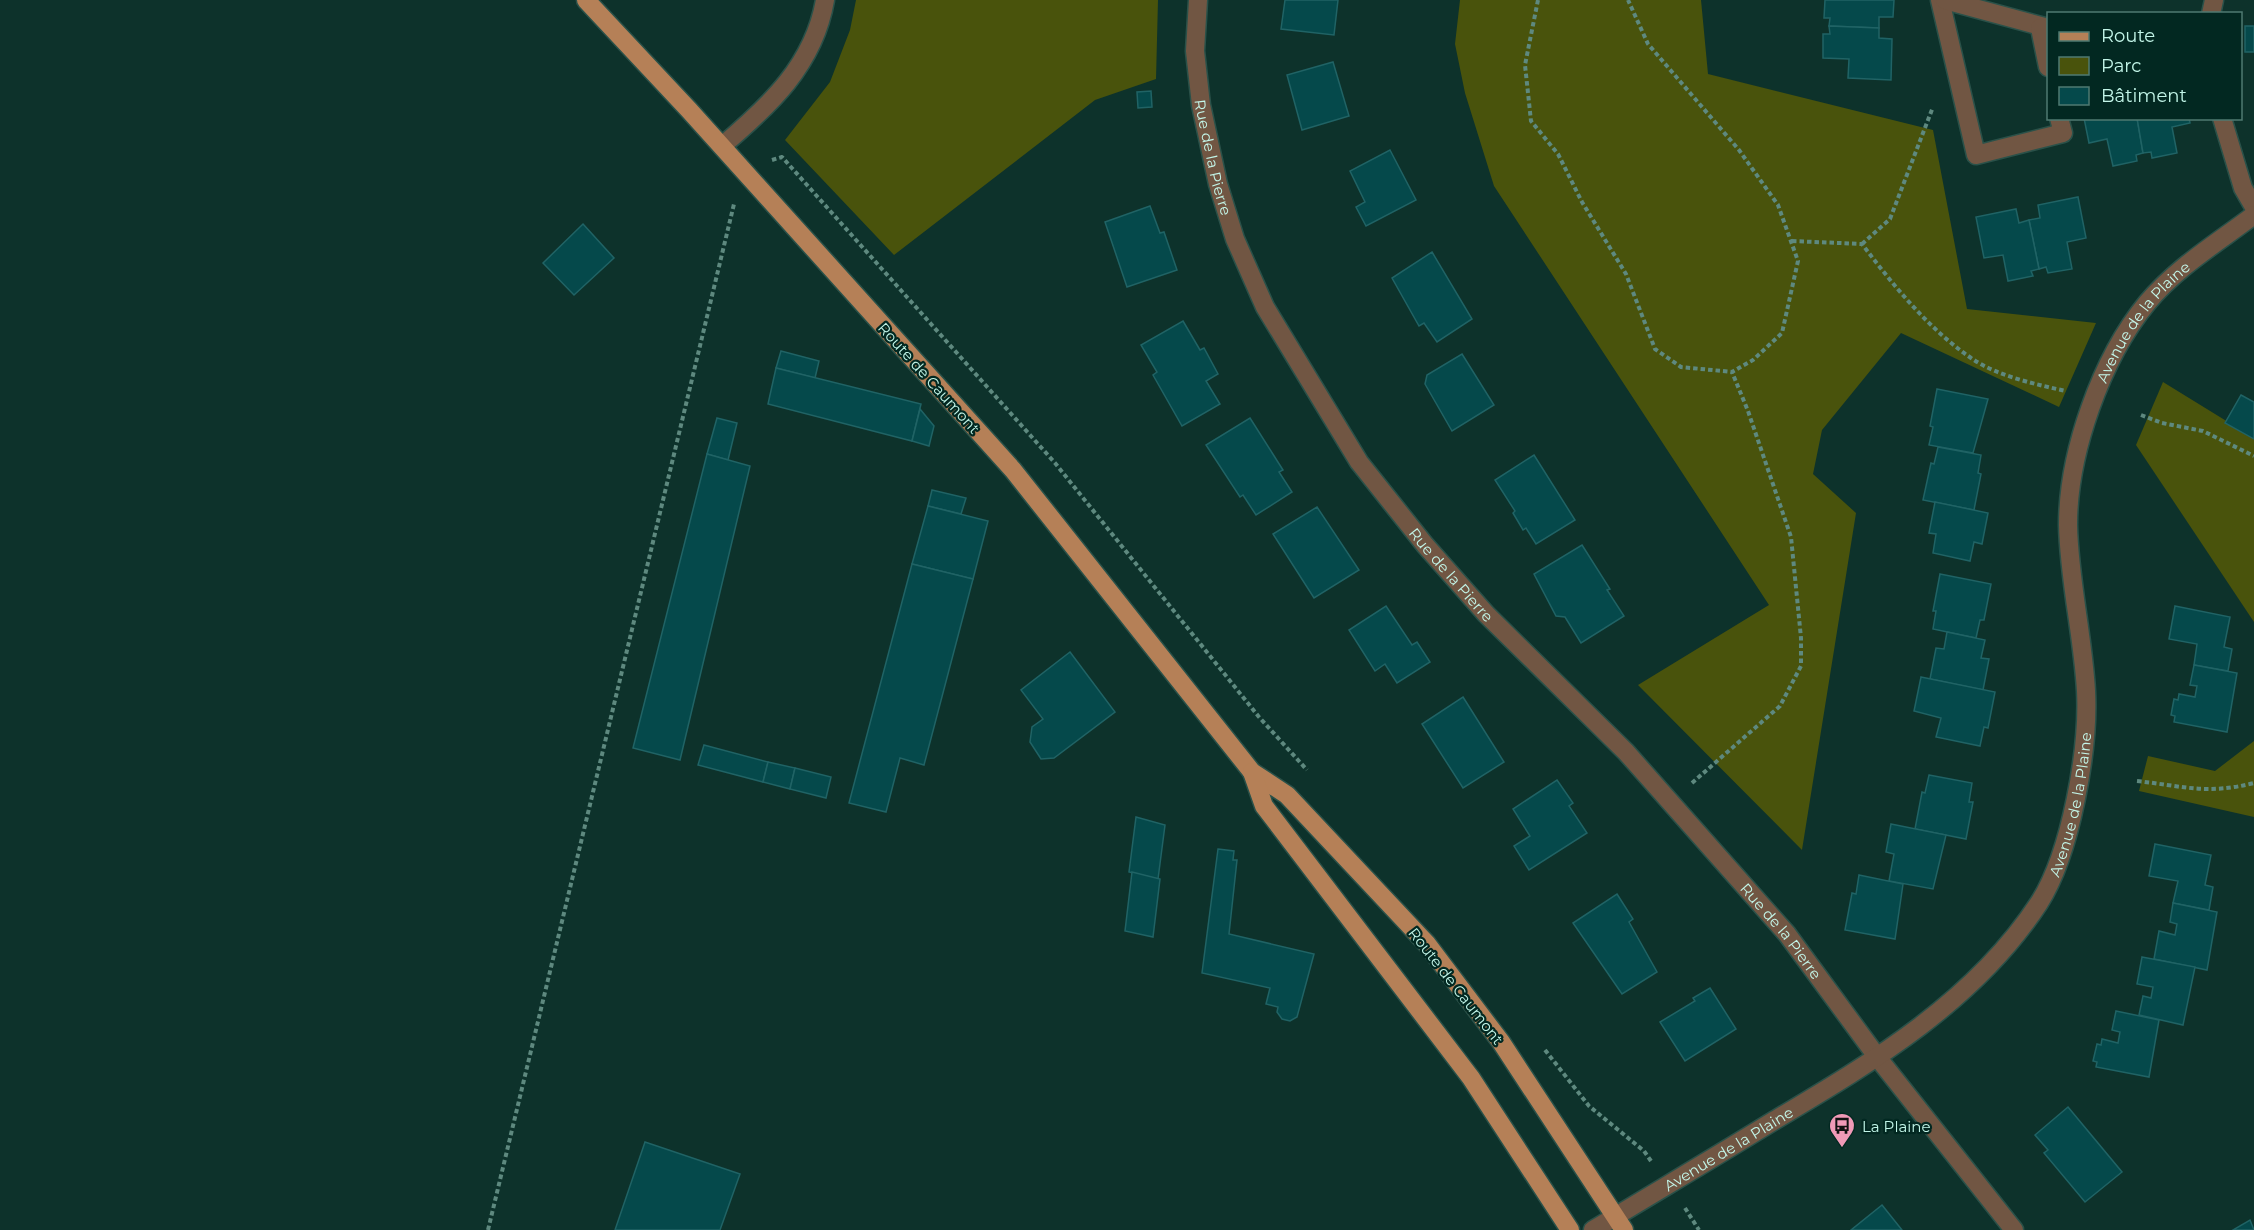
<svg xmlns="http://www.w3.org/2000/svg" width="2254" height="1230" viewBox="0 0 2254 1230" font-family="Montserrat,sans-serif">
	<rect width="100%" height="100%" fill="#0d322b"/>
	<g fill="#49530c">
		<polygon points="856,0 1158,0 1156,79 1095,100 894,255 785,140 830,82 850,30"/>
		<polygon points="1460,0 1701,0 1708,74 1933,130 1967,309 2096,323 2059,407 1901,333 1822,430 1813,474 1856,513 1802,850 1638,685 1769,605 1494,186 1465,93 1455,44"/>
		<polygon points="2163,382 2254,438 2254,622 2136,445"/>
		<polygon points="2254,741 2254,817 2139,791 2148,756 2215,771"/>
	</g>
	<g fill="#05494b" stroke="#206365" stroke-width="1.5">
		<polygon points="1285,0 1338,0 1334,35 1281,29"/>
		<polygon points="1825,0 1894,0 1893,17 1879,17 1879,28 1829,26 1830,18 1824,18"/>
		<polygon points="1829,26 1879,28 1879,38 1892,39 1891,80 1848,78 1849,59 1823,58 1823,34 1830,34"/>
		<rect x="2245" y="26" width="9" height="26"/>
		<polygon points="1333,62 1349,116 1302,130 1287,75"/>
		<polygon points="1151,91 1152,107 1138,108 1137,92"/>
		<polygon points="2084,118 2137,118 2143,153 2136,155 2137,161 2113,166 2107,139 2089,143"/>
		<polygon points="2137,118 2189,118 2190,123 2172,127 2177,153 2152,158 2151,152 2143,153"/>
		<polygon points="1390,150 1416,200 1366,226 1356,207 1365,202 1350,171"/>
		<polygon points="2078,197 2086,238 2067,242 2072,269 2048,273 2046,267 2039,269 2029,220 2040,218 2038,205"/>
		<polygon points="1150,206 1160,233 1164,232 1177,270 1127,287 1105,222"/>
		<polygon points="2016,209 2019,223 2029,220 2039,269 2031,271 2033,276 2008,281 2003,255 1984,258 1976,217"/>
		<polygon points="583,224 614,258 574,295 543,263"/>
		<polygon points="1432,252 1472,319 1437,342 1424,323 1419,326 1392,278"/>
		<polygon points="1183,321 1200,350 1204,348 1218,374 1206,381 1220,404 1182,426 1153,375 1157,372 1141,345"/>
		<polygon points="781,351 819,361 815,378 776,368"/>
		<polygon points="1462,354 1494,405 1452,431 1425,384 1427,375"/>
		<polygon points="776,368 921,404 912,441 768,404"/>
		<polygon points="1937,389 1988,399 1973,453 1929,445 1933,427 1930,426"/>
		<polygon points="2241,395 2254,402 2254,439 2225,423"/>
		<polygon points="920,409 934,426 929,446 912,441"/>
		<polygon points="717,418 737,423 728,460 707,454"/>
		<polygon points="1250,418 1283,470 1279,472 1292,492 1256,515 1243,495 1240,497 1206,445"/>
		<polygon points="1938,447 1981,455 1978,473 1981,474 1974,510 1923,500 1931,463 1934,464"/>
		<polygon points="707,454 750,466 680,760 633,748"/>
		<polygon points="1534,455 1575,520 1536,544 1526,528 1523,530 1513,513 1515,511 1495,480"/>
		<polygon points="932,490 966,498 961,514 928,506"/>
		<polygon points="1935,502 1988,513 1982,544 1974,542 1970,561 1933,553 1936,534 1929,533"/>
		<polygon points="928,506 988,521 973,579 912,564"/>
		<polygon points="1317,507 1359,570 1314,598 1273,534"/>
		<polygon points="1582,545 1610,589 1607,590 1624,616 1581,643 1565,617 1556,616 1534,574"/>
		<polygon points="912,564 973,579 924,765 900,758 886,812 849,803"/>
		<polygon points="1940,574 1991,584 1984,620 1980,620 1976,638 1933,629 1936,611 1933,611"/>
		<polygon points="1386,606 1412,645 1417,642 1430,662 1397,683 1385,664 1375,671 1349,630"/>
		<polygon points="2175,606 2230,617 2224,647 2232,649 2228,671 2194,665 2197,644 2169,639"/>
		<polygon points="1947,632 1985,640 1981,658 1989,659 1983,690 1930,679 1936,648 1944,649"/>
		<polygon points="1070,652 1115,712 1054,758 1041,759 1030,742 1032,727 1043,719 1021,690"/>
		<polygon points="2194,665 2237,673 2227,732 2174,722 2175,716 2171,715 2174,699 2178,700 2179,694 2195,697 2197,686 2190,685"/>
		<polygon points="1921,677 1995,692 1988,728 1984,727 1980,746 1936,737 1941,718 1914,711"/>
		<polygon points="1463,697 1504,762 1463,788 1422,724"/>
		<polygon points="704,745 768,762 763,782 698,765"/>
		<polygon points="768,762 795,768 790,789 763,782"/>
		<polygon points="795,768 831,777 826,798 790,789"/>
		<polygon points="1929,775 1972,783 1969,802 1973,802 1966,839 1915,829 1922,792 1925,793"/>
		<polygon points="1557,780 1573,803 1569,806 1587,833 1529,870 1514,846 1530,836 1513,809"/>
		<polygon points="1136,817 1165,825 1158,879 1129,872"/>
		<polygon points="1891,824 1946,835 1933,889 1889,881 1894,854 1886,852"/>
		<polygon points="2155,844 2211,855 2205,885 2213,887 2209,910 2173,903 2178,881 2149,876"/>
		<polygon points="1218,849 1234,851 1233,860 1237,860 1229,934 1314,954 1297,1017 1290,1021 1282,1019 1277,1012 1278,1007 1266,1004 1270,988 1202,973"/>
		<polygon points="1132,872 1160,879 1153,937 1125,931"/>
		<polygon points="1859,875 1903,884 1895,939 1845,930 1852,893 1856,894"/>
		<polygon points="1617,894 1633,919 1629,922 1657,972 1622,994 1573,923"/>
		<polygon points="2173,903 2217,912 2207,970 2154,959 2159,931 2175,935 2177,924 2170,922"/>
		<polygon points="2142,957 2195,967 2183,1025 2139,1015 2143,996 2151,998 2153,987 2137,984"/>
		<polygon points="1710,988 1736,1029 1685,1061 1660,1022 1695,1001 1693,998"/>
		<polygon points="2116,1011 2159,1020 2149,1077 2096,1067 2097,1062 2093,1061 2097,1044 2101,1045 2102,1039 2118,1043 2120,1032 2112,1030"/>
		<polygon points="2068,1107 2122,1172 2085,1202 2044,1153 2048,1150 2035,1135"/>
		<polygon points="645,1142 740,1174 720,1230 615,1230"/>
		<polygon points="1882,1205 1902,1230 1851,1230"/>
		<polygon points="2250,1220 2254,1230 2233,1230"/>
	</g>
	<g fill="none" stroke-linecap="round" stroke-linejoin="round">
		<defs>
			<g id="minor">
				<path id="s1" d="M1198,0L1195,51L1201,105L1218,184L1235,239L1265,307L1359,462L1425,545L1486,614L1626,752L1787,934L1878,1058L2014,1230"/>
				<polyline points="1940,0 1976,155 2063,133 2059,118"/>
				<polyline points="1945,0 2048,28"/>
				<polyline points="2211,14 2214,0"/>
				<polyline points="2040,28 2048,67"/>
				<polyline points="2222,118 2243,188 2254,207"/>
				<path d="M722,146C769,106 814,65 825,0"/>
				<path id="s2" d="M1593,1230C1654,1193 1715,1157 1775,1120C1874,1061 1975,1001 2039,903C2071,853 2089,749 2086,691C2083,636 2069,580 2068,525C2068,453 2101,359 2147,303C2177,267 2217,243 2254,215"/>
			</g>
			<g id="major">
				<polyline points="586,0 689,110 1013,470 1252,772 1287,795 1427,944 1501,1042 1624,1230"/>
				<polyline points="1252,772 1264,806 1471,1078 1570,1230"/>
			</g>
		</defs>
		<use href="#minor" stroke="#2a5149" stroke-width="21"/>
		<use href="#major" stroke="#2a5149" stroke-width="21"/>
		<g stroke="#5e897f" stroke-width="4" stroke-dasharray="4.5 3" stroke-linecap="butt">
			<polyline points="1538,0 1525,65 1531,121 1558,154 1582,202 1626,274 1655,349 1681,367 1732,372 1753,360 1782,333 1798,261 1778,205 1739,150 1648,44 1628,0"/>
			<polyline points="772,160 782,157 1055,463 1259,717 1307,770"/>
			<path d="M1792,241L1862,244C1894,286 1929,330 1974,360C1998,376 2038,385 2066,391"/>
			<polyline points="1862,244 1890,219 1933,107"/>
			<polyline points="2141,415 2162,423 2203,431 2254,456"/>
			<path d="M2137,781C2183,786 2206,795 2254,783"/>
			<polyline points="1692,783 1780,706 1801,666 1801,638 1791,537 1748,411 1732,372"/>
			<polyline points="1545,1050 1589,1106 1644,1151 1651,1161"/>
			<polyline points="1685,1208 1699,1230"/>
			<polyline points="488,1230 734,204"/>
		</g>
		<use href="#minor" stroke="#715643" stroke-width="18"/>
		<use href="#major" stroke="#b58057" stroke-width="18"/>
	</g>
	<defs>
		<symbol id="bus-pin" viewBox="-11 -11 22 30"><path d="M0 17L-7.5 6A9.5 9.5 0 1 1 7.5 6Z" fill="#f09ab7" stroke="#022821"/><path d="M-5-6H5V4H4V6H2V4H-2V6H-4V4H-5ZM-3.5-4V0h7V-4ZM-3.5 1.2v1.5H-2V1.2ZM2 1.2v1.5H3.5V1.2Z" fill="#111"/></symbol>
	</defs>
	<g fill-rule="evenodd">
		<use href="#bus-pin" x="1827" y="1111" width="30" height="40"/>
	</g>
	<g text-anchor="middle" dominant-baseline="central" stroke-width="4.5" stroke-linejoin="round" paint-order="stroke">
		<g font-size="15" fill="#c3f6e9" stroke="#022821">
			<text stroke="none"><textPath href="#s1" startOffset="159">Rue de la Pierre</textPath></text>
			<text stroke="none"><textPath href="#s2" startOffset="1166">Avenue de la Plaine</textPath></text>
			<text transform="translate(929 378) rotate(48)">Route de Caumont</text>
			<text stroke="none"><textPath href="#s1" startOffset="645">Rue de la Pierre</textPath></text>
			<text stroke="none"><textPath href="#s2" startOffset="662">Avenue de la Plaine</textPath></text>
			<text stroke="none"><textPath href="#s1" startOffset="1131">Rue de la Pierre</textPath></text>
			<text transform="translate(1456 986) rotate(52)">Route de Caumont</text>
			<text stroke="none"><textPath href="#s2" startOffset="158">Avenue de la Plaine</textPath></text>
		</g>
		<g font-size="15" fill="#c3f6e9" stroke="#022821" text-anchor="start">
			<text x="1862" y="1126">La Plaine</text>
		</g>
	</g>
	<rect x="2047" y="12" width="195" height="108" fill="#022821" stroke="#4f7a71" stroke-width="1.5"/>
	<rect x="2059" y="32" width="30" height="9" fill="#b58057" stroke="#4f7a71" stroke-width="1.5"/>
	<text x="2101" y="42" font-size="18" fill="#c3f6e9">Route</text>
	<rect x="2059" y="57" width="30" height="18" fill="#49530c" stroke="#4f7a71" stroke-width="1.5"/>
	<text x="2101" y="72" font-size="18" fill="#c3f6e9">Parc</text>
	<rect x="2059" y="87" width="30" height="18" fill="#05494b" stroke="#4f7a71" stroke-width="1.5"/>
	<text x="2101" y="102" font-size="18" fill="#c3f6e9">Bâtiment</text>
</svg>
